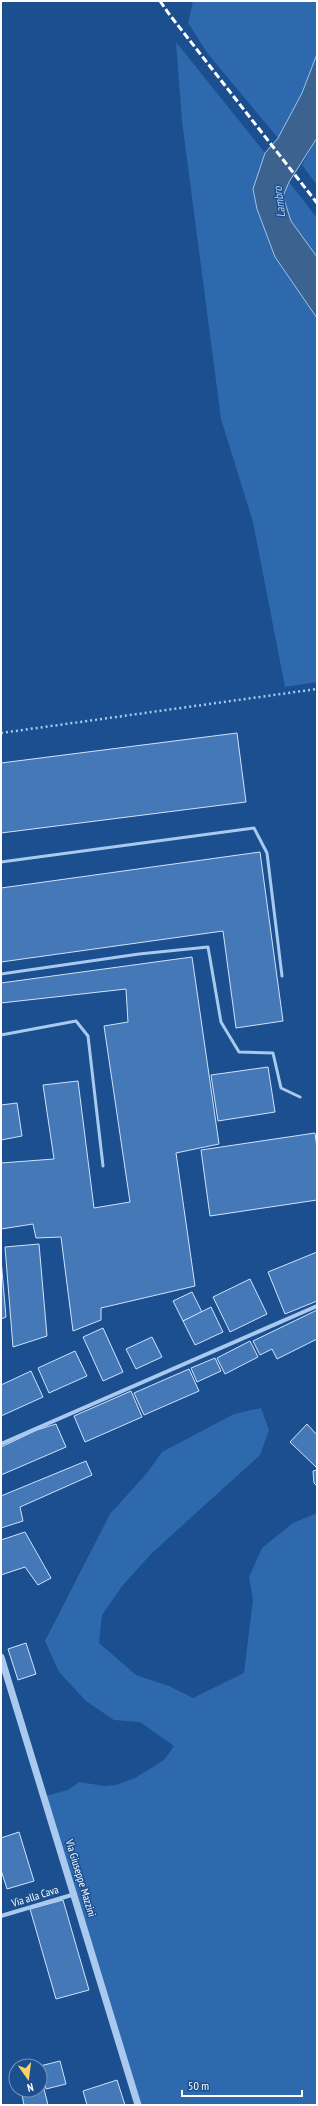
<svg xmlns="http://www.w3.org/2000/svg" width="318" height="2106" viewBox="0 0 318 2106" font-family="'PT Sans Narrow',sans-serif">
	<rect width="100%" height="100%" fill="#1b4f8f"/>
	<g fill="#2e69ad">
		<polygon points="193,1 317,1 317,54 302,93 278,138 208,54 188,23"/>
		<polygon points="176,42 265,153 253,189 257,209 275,257 317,318 317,682 285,687 253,522 221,419 182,121"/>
		<polygon points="317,138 317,185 302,165"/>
		<path d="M289,182L317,218V257C307,245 280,213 283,196C283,191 288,186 289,182Z"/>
		<polygon points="261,1408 269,1430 260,1455 152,1553 123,1585 102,1615 99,1643 136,1675 169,1686 193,1698 244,1673 253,1600 249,1577 262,1548 293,1523 317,1513 317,2105 138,2105 45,1796 68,1790 79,1782 105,1786 116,1785 135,1778 164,1760 174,1746 140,1722 114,1720 86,1701 59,1672 45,1641 110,1514 147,1473 162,1452 234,1414"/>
	</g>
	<polygon fill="#3c6290" stroke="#9cc4f0" points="317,54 317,138 289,182 283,196 291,221 317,257 317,318 275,257 257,209 253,189 265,153 278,138 302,93"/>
	<g fill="#4478b7" stroke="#cfe3fa">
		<polygon points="237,733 246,802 1,833 1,763"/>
		<polygon points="260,852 283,1021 236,1028 223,931 1,962 1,888"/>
		<polygon points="192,957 219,1144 176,1153 195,1286 101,1308 101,1320 73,1331 61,1237 36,1238 33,1224 1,1229 1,1163 54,1159 43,1085 78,1081 94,1208 130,1202 104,1026 128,1022 126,989 1,1003 1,983"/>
		<polygon points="268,1067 275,1112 218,1121 211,1075"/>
		<polygon points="17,1103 22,1136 1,1140 1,1105"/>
		<polygon points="315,1133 317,1148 317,1200 210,1216 201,1150"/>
		<polygon points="39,1244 47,1336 13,1347 5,1247"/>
		<polygon points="317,1252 317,1301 285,1314 268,1272"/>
		<polygon points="1,1259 6,1317 1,1319"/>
		<polygon points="250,1279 267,1314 230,1332 213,1297"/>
		<polygon points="192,1292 202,1312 183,1321 173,1301"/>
		<polygon points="211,1307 223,1332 195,1345 183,1321"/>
		<polygon points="317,1310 317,1339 277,1359 272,1349 260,1355 253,1341"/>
		<polygon points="103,1328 123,1372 103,1381 83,1337"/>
		<polygon points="152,1337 162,1357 136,1369 126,1349"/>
		<polygon points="250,1341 258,1357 225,1374 217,1358"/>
		<polygon points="75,1351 87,1376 49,1393 38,1368"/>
		<polygon points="215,1358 221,1371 197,1382 191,1368"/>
		<polygon points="189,1369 199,1391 144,1415 134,1393"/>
		<polygon points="31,1371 43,1397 1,1416 1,1385"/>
		<polygon points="131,1391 142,1417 85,1442 74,1416"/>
		<polygon points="56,1424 66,1447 1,1475 1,1447 37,1430"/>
		<polygon points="307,1424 317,1435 317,1468 290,1442"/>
		<polygon points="86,1461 92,1475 20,1507 23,1521 1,1528 1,1496"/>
		<polygon points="317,1470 317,1486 314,1483 313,1471"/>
		<polygon points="25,1532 51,1578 38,1585 25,1567 1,1575 1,1540"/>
		<polygon points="26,1643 36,1674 18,1680 8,1649"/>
		<polygon points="19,1832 34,1881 7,1889 1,1870 1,1838"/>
		<polygon points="63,1900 89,1990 56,1999 30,1909"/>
		<polygon points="60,2061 66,2084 46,2089 40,2066"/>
		<polygon points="40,2073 48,2105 24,2105 21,2090 40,2090"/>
		<polygon points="117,2080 125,2105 87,2105 83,2091"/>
	</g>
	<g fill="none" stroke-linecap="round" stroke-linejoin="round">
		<polyline stroke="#a9c9ee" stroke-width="2.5" stroke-dasharray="2 3" stroke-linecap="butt" points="1,733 317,689"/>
		<g stroke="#a9c9ee" stroke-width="3">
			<polyline points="1,862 254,828 267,853 282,976"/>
			<polyline points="1,974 139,954 208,947 221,1022 239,1052 273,1053 281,1088 300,1097"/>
			<polyline points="1,1035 76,1021 88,1036 103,1166"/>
		</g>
		<g stroke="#a9c9ee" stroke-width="4">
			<polyline points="1,1444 317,1306"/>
			<polyline points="1,1916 75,1894"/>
		</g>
		<polyline stroke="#a9c9ee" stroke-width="7" points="1,1657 138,2105"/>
		<polyline stroke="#fff" stroke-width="3" stroke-dasharray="7 3" stroke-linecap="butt" points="160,1 169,14 317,203"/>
	</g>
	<g text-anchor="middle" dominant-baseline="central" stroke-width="3" stroke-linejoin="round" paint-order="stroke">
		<g font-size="11" fill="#fff" stroke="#1b4f8f">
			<text transform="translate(81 1878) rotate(73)">Via Giuseppe Mazzini</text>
			<text transform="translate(35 1896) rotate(-17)">Via alla Cava</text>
		</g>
		<g font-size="12" font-style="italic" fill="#b5d3f5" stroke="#1b4f8f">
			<text transform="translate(279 202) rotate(-97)">Lambro</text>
		</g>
	</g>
	<rect width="318" height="2106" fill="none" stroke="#ffffff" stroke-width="4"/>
	<g transform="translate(28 2078) rotate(166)"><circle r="19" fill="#1b4f8f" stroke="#7695bc"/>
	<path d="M0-3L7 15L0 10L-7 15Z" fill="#ffd166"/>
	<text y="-6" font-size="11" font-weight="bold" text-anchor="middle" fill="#ffffff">N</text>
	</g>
	<path d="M182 2090v6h120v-6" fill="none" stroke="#ffffff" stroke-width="2"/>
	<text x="188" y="2090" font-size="12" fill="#ffffff" stroke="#1b4f8f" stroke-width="3" paint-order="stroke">50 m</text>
</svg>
